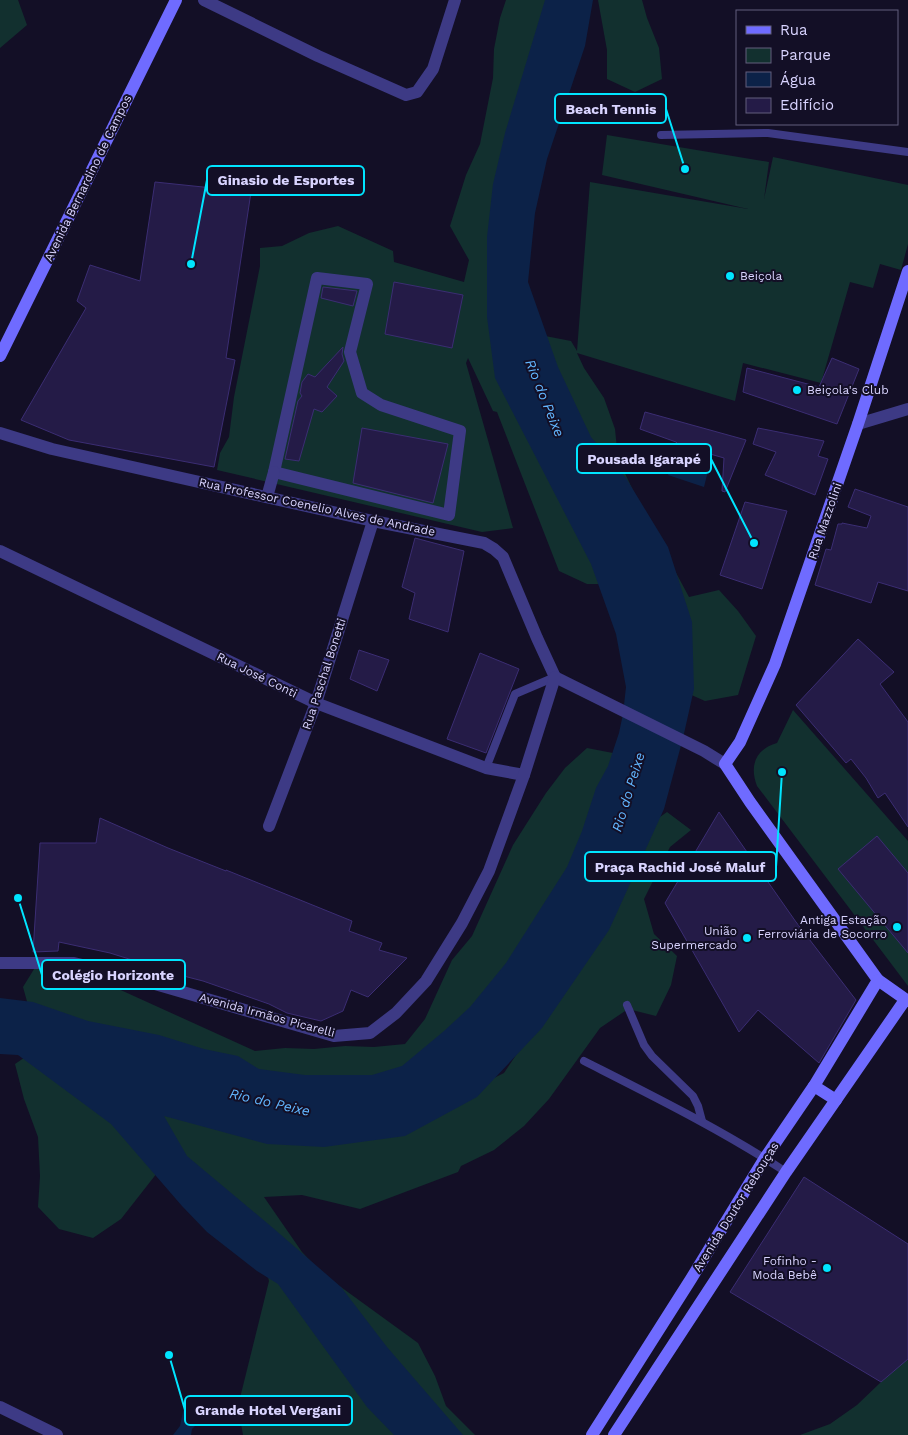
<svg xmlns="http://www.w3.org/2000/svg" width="908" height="1435" viewBox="0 0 908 1435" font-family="'Work Sans',sans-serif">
	<rect width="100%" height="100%" fill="#130f26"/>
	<g fill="#12302f">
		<polygon points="0,0 18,0 27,25 0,48"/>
		<polygon points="506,0 551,0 502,208 540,335 571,341 577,351 590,182 748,209 602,175 607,135 769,162 764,199 773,157 908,185 908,244 901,270 880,264 873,288 850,282 821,383 743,363 735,401 577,353 584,368 604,398 615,429 618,459 644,513 689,597 719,590 738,611 756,636 738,695 705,701 678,689 616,584 587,584 559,571 497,412 493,411 468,358 466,363 513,528 482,532 217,470 220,453 229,437 234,397 260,266 260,248 282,246 309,233 338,226 393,251 394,262 464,282 469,260 450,226 466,175 480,144 493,78 494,49 500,18"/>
		<polygon points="598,0 642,0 647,18 659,48 662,79 635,92 607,79 607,50"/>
		<path d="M793,710L908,841V986L757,786C749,765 756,749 777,743Z"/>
		<polygon points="587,748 618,754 617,812 438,1106 504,1073 582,957 640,831 667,812 691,830 670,847 644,899 654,934 677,956 671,985 656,1016 628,1009 600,1028 549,1099 524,1126 494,1150 461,1166 458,1172 360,1209 302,1195 264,1197 302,1252 323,1274 418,1343 435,1376 446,1406 475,1435 243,1435 238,1406 269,1281 260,1245 168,1159 121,1219 93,1238 59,1229 38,1207 40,1176 38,1137 24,1099 15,1064 43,1045 31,1016 23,987 39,961 70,967 255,1051 285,1048 314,1049 345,1046 374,1047 405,1044 425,1019 452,960 472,936 513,845 546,793 565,768"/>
		<polygon points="908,1360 908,1435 800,1435 830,1424 857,1405 902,1362"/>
	</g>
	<g fill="#0c2248">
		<polygon points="545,0 593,0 585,46 547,159 535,213 528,282 558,367 591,437 626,478 668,547 692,622 694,689 683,738 664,809 609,930 542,1028 477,1097 405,1136 324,1147 267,1144 164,1116 187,1156 273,1228 341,1287 387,1347 463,1435 394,1435 367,1407 278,1284 257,1271 207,1232 182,1206 111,1124 18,1055 0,1054 0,998 33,1002 88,1021 159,1035 204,1049 238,1056 259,1069 305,1075 372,1075 402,1066 444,1031 470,1007 506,963 567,867 582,831 596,788 608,766 619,733 623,714 626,687 616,634 591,564 495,378 487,317 487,237 493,184 505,133"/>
		<polygon points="674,454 710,463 704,487 668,475"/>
		<polygon points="199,1403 205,1416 192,1429 191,1435 173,1435 180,1426 184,1407"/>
	</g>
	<g fill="#241b47" stroke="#3b2d73">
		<polygon points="155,182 251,192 226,358 235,360 214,467 69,440 21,420 86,308 77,301 90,265 140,281"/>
		<polygon points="394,282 463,295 452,348 385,334"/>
		<polygon points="323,287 357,291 353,306 321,298"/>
		<polygon points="343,347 342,354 344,361 327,387 337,396 322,412 314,409 299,461 285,459 298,401 302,396 300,393 302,382 308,374 315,377"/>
		<polygon points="832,358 859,369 837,424 743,392 747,368 819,387"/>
		<polygon points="645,412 746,440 725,492 722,491 724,458 679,445 676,442 640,429"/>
		<polygon points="362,428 448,444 433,503 353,483"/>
		<polygon points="758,428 824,441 818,456 828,459 815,495 765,475 776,452 753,444"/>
		<polygon points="855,489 908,507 908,591 878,582 871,603 815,585 826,549 831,550 838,524 842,524 842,523 867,528 871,516 848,507"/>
		<polygon points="745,502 787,511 762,589 720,575"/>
		<polygon points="415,538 464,551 448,632 409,619 415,593 402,587"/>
		<polygon points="858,639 894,672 880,684 908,722 908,827 885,793 878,798 866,778 851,759 846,763 796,705"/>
		<polygon points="359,650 389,660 377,691 350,679"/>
		<polygon points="480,653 519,669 486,753 447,739"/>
		<polygon points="719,812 796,922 856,1000 819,1063 758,1010 739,1032 665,903"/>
		<polygon points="100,818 168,848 226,871 226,870 352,921 349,931 382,943 379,950 407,958 368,997 351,990 343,1011 321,1021 287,1013 269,1004 203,981 145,966 145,964 110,953 59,942 58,951 33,952 40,843 96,843"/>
		<polygon points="877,836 908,873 908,953 838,869"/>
		<polygon points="804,1177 908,1244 908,1359 881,1382 730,1292"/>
	</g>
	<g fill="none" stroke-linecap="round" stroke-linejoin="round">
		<g stroke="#3d3a85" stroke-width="8">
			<polyline points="661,135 768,133 908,152"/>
			<polyline points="486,768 515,694 555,677"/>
			<polyline points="627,1005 644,1045 652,1056 693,1096 698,1106 702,1121"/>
			<path d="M584,1061C653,1096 722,1130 786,1172"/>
		</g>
		<g stroke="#3d3a85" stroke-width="12">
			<polyline points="204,0 318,56 406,95 417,92 433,69 455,0"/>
			<polygon points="317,278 367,284 350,352 362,393 381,405 460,431 449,515 274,472"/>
			<polyline points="858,424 908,409"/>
			<polyline points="0,433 52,449 373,521 484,543 494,549 503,557 537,638 555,677"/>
			<polyline points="267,497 274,472"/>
			<polyline points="0,551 316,703 486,768 524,775"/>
			<polyline points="555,677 704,751 725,764"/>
			<polyline points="269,826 316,703 373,521"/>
			<polyline points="0,963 74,963 124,975 334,1036 370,1033 396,1013 426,981 462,923 489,871 524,775 555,677"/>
			<polyline points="0,1407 57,1435"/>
		</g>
		<g stroke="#6f6bff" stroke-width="12">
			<polyline points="908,271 858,424 775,664 740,742 725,764 750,802 878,980 908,1001"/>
			<polyline points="0,356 176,0"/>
			<polyline points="814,1086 836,1100"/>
			<polyline points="592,1435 691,1279 765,1158 814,1086 878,980"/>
			<polyline points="614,1435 786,1172 905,1000"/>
		</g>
	</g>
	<g fill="#00e5ff" stroke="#130f26" stroke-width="2">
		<circle cx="730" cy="276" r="5"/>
		<circle cx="797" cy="390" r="5"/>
		<circle cx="897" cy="927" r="5"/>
		<circle cx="747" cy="938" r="5"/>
		<circle cx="827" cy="1268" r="5"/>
	</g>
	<g text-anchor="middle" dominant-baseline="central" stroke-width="4" stroke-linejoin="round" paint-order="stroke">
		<g font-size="12" fill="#d9d4ff" stroke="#130f26">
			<text transform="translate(88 178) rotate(-64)">Avenida Bernardino de Campos</text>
			<text transform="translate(317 507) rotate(12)">Rua Professor Coenelio Alves de Andrade</text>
			<text transform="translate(825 521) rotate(-71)">Rua Mazzolini</text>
			<text transform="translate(324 674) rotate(-72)">Rua Paschal Bonetti</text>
			<text transform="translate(257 675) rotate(26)">Rua José Conti</text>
			<text transform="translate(267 1015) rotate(15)">Avenida Irmãos Picarelli</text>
			<text transform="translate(736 1207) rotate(-58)">Avenida Doutor Rebouças</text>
		</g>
		<g font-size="12" fill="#d9d4ff" stroke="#130f26" text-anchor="end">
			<text x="740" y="276" text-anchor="start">Beiçola</text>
			<text x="807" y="390" text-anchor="start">Beiçola's Club</text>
			<text x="887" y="920">Antiga Estação<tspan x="887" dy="14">Ferroviária de Socorro</tspan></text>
			<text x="737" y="931">União<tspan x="737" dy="14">Supermercado</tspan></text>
			<text x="817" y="1261">Fofinho -<tspan x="817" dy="14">Moda Bebê</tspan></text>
		</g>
		<g font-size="14" font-style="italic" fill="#62b6ff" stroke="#130f26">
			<text transform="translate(545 398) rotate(68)">Rio do Peixe</text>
			<text transform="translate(628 792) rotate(-73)">Rio do Peixe</text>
			<text transform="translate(270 1102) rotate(13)">Rio do Peixe</text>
		</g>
	</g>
	<path fill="none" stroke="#00e5ff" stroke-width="2" d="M685 169L666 109M191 264L207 180M754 543L711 459M782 772L776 867M18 898L42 975M169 1355L185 1410"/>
	<g fill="#00e5ff" stroke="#130f26" stroke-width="2">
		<circle cx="685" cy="169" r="5"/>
		<circle cx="191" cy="264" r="5"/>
		<circle cx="754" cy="543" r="5"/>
		<circle cx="782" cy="772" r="5"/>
		<circle cx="18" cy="898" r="5"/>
		<circle cx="169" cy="1355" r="5"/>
	</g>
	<g fill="#130f26" stroke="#00e5ff" stroke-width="2">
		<rect x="555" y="94" width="111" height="29" rx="5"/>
		<rect x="207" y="166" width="157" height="29" rx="5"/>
		<rect x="577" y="444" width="134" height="29" rx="5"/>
		<rect x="585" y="852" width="191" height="29" rx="5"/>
		<rect x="42" y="960" width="143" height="29" rx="5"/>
		<rect x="185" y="1396" width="167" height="29" rx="5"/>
	</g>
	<g font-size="14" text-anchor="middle" font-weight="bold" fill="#d9d4ff">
		<text x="611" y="114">Beach Tennis</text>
		<text x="286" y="185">Ginasio de Esportes</text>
		<text x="644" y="464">Pousada Igarapé</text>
		<text x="680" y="872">Praça Rachid José Maluf</text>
		<text x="113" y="980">Colégio Horizonte</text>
		<text x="268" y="1415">Grande Hotel Vergani</text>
	</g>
	<rect x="736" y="10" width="162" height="115" fill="#130f26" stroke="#625e7d"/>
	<rect x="746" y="26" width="25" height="8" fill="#6f6bff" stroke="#625e7d"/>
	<text x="780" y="35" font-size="15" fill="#d9d4ff">Rua</text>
	<rect x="746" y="48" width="25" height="15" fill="#12302f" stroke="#625e7d"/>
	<text x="780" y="60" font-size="15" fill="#d9d4ff">Parque</text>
	<rect x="746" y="72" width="25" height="15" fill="#0c2248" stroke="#625e7d"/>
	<text x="780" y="85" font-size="15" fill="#d9d4ff">Água</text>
	<rect x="746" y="98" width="25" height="15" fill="#241b47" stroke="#625e7d"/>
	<text x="780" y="110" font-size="15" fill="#d9d4ff">Edifício</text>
</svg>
